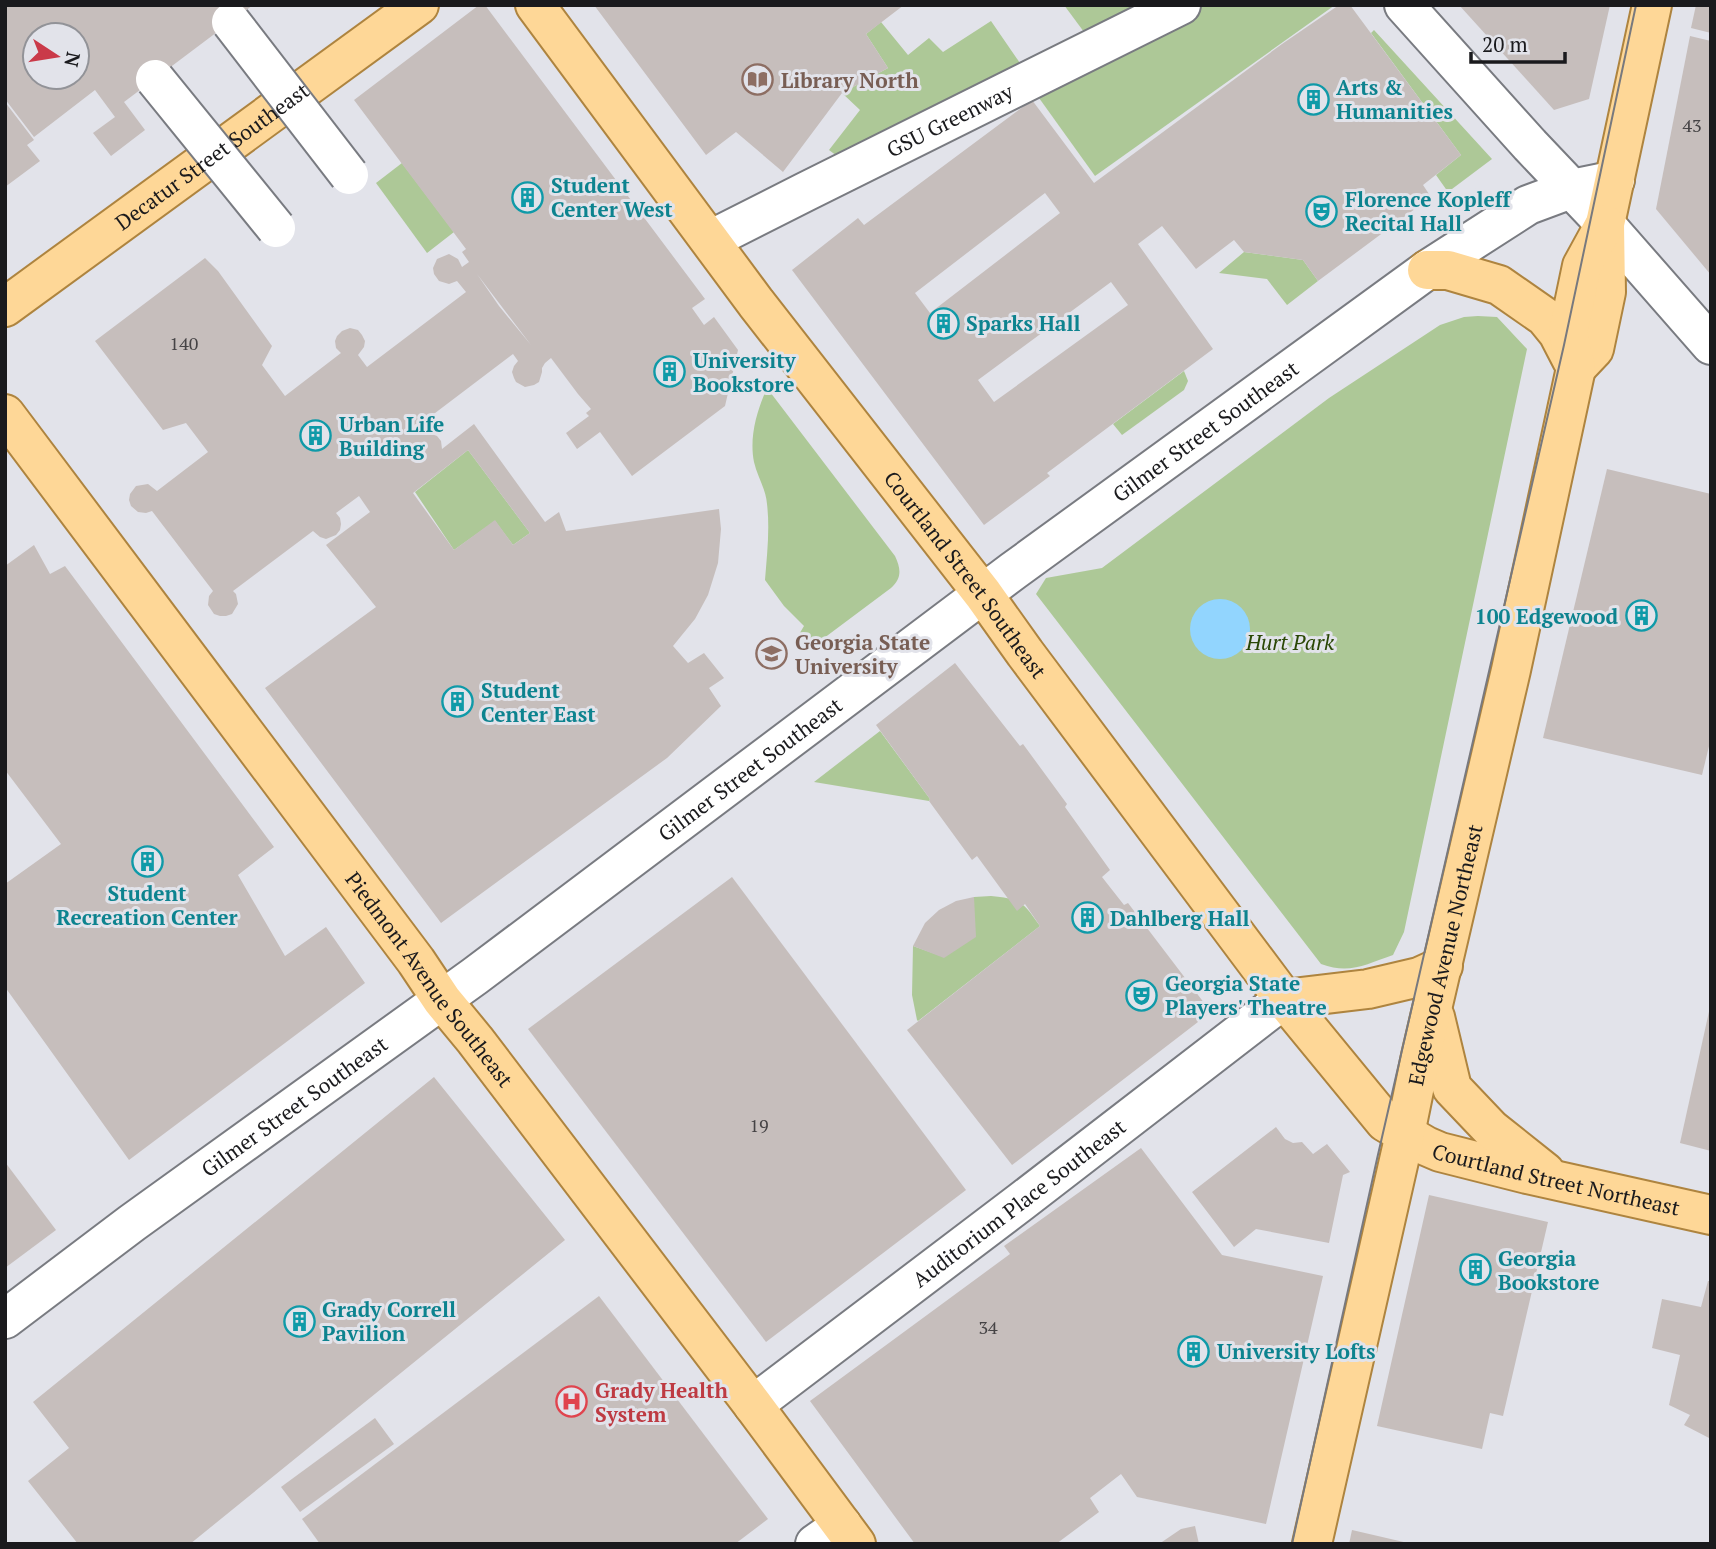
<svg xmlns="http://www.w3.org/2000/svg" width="1716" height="1549" viewBox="0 0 1716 1549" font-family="'PT Serif',serif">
	<rect width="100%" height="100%" fill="#e2e3ea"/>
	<g fill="#adc897">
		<polygon points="1064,5 1137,5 1084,32"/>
		<polygon points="1198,5 1335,5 1095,176 1034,91"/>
		<polygon points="991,21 1031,79 853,168 829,150 860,110 842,93 888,68 866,34 881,22 908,55 929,38 943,52"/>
		<polygon points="1374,30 1492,159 1448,192 1436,175 1461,155 1371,33"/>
		<polygon points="402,163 454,232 427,253 376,183"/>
		<polygon points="1244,252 1303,260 1318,281 1287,305 1267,279 1219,273"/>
		<path d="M1478,316L1497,317L1527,349L1404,932L1393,955C1366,964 1350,975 1321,964L1036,594L1046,578L1102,568L1329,398L1440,325L1464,317Z"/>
		<polygon points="1184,371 1188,381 1184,390 1122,435 1113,424"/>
		<path d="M767,388L895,556C901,569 902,578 891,588L808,650L795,641L804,626L784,606L765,580C767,555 770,529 767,504C766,489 757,476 754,462C749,437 757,410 767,388Z"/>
		<polygon points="468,450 530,533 513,545 495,521 454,550 415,492"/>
		<polygon points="880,731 930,799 929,801 814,782"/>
		<path d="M991,896C1022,899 1023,902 1040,926L918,1021L917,1020L912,995L913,946L944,957L974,897Z"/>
	</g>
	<circle fill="#92d5fe" cx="1220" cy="629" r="30"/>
	<g fill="#c6bebc" fill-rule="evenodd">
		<path d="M5,5H253L124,102L145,130L111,156L93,133L115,117L95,90L34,137L5,99ZM35,35H77V77H35Z"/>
		<path d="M479,5H485L705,299L692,308L704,325L714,317L738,350L725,406L632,476L600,432L577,449L566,433L589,416L586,413L591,409L578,394L551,358L545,363L542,368V372L539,382L534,385L525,387L516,382L514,378L512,372L514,366L518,361L513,354L414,429L419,435L429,433L437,436L441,441L442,449L474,424L545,522L559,512L566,531L719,509L721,529L718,563L708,595L695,619L673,646L688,663L704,653L724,678L709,688L721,706L667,758L441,923L265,688L376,607L326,545L370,512L359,496L336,513L340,518L341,524L340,530L336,535L326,539L320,537L313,531L233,591L236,594L238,604L232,614L226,616H220L214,614L208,605L209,596L213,591L152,511L146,513L138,512L131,506L129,500L130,494L136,486L148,484L157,491L208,452L186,423L163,430L95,341L205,258L218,271L272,346L262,365L285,396L341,353L336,348L335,341L337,336L342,331L350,328L358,330L362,335L365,341L364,347L358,355L367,367L466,292L457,281L449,284L439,281L434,274L433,268L437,259L449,254L458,259L462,267L469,262L462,252L466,249L354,100ZM477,274L531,345L499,306ZM468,450L530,533L513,545L495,520L454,550L413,493Z"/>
		<polygon points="594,5 904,5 866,34 888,68 842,93 783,172 736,132 706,155"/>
		<path d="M1339,5H1350L1461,155L1423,185L1431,197L1318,281L1303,260L1244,252L1234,240L1196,269L1162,226L1138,244L1213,349L1047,473L1050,476L984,525L792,270L858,218L864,225L1032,100L1094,183L1282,44ZM1045,193L1060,213L930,313L915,293ZM1111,282L1128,305L994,402L978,380Z"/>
		<polygon points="1459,5 1610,5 1589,99 1554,110"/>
		<polygon points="1696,5 1711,5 1711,33 1691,28"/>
		<polygon points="1690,36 1711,41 1711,275 1656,209"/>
		<polygon points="5,102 34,140 27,145 40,161 5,187"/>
		<polygon points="1607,469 1711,494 1711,738 1702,775 1543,738"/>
		<polygon points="34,545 50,574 65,566 274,847 238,875 285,956 326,927 365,983 129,1160 5,987 5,884 61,844 5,770 5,566"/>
		<polygon points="955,663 1020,746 1023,744 1067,804 1065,807 1110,870 1102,877 1124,905 1128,903 1211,1012 1012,1165 907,1030 1040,926 1025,904 1017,911 977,856 972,860 929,801 930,799 876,725"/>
		<polygon points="732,877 966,1190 766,1342 528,1029"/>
		<polygon points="974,897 976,937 944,958 913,946 925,923 939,910 956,901"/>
		<polygon points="1710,1007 1711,1007 1711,1151 1680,1143"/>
		<polygon points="434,1077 565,1240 190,1544 78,1544 28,1481 69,1448 33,1402"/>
		<polygon points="1276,1127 1285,1139 1293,1143 1302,1142 1313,1154 1327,1144 1350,1172 1343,1175 1329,1243 1256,1229 1234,1247 1192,1192"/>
		<polygon points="1141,1148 1222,1255 1323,1276 1266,1524 1137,1497 1121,1474 1090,1498 1099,1512 1056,1544 915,1544 810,1401 1010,1254 1004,1246"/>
		<polygon points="5,1162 56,1230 5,1268"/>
		<polygon points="1429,1195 1548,1222 1503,1416 1490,1413 1482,1449 1377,1426"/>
		<polygon points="1708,1281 1711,1281 1711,1439 1684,1425 1690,1415 1669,1405 1680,1355 1652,1348 1662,1299 1701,1307"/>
		<polygon points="599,1296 768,1519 735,1544 320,1544 302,1519"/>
		<polygon points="375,1418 394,1444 300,1512 281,1487"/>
		<polygon points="1195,1526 1199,1544 1159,1544 1181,1529"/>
		<polygon points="1352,1530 1408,1543 1407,1544 1349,1544"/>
	</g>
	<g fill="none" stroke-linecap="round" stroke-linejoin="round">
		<defs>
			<g id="minor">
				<polyline points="1404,5 1530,145 1605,224 1711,345"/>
				<path id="s1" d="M718,236L805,192L1181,5"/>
				<path id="s2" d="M5,1319L132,1223L475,976L1013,571L1427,270L1528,205L1571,189L1615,180"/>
				<path id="s3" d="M753,1405L1022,1201L1284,999"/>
				<polyline points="815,1544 842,1525"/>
			</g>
			<g id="major">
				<path id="s4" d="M535,5L756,303L983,594L1025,653L1284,999L1385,1122L1426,1146L1440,1152L1527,1174L1711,1215"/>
				<polyline points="1427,270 1448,270 1499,285 1545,317 1558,333 1572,360"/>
				<path id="s5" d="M5,307L419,5"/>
				<polyline points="1576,368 1594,349 1606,292 1605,224 1652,5"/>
				<path id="s6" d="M5,414L416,961L442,1000L475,1040L753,1405L856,1544"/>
				<polyline points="1284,999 1368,989 1419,977 1443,966"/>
				<polyline points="1435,1017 1452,1088 1491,1129 1545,1172"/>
				<path id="s7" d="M1312,1544L1405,1134L1421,1056L1511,670L1576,368L1568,333L1582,266L1605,224"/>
			</g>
		</defs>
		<use href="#minor" stroke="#797b81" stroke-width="42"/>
		<use href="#major" stroke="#ae843f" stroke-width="42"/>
		<use href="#minor" stroke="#fff" stroke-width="38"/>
		<use href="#major" stroke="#fed797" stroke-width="38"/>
		<polyline stroke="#78797e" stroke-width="2" points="1292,1544 1377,1159 1564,345 1636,5"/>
		<defs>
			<g id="minor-bridge">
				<polyline points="231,22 349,175"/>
				<polyline points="155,79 276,228"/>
			</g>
		</defs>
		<use href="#minor-bridge" stroke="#797b81" stroke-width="42" stroke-linecap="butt"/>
		<use href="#minor-bridge" stroke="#fff" stroke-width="38"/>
	</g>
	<defs>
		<symbol id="library-ring" viewBox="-11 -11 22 22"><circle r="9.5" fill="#e2e3ea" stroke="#8d6e63" stroke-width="1.5"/><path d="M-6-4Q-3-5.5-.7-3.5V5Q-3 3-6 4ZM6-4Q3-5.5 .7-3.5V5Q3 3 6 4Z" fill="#8d6e63"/></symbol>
		<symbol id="building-ring" viewBox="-11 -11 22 22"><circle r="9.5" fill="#e2e3ea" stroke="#0f9aa8" stroke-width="1.5"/><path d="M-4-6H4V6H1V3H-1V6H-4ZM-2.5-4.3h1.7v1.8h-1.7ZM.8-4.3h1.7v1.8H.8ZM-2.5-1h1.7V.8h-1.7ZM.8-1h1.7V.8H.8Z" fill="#0f9aa8"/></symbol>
		<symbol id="theatre-ring" viewBox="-11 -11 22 22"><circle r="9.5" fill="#e2e3ea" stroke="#0f9aa8" stroke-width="1.5"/><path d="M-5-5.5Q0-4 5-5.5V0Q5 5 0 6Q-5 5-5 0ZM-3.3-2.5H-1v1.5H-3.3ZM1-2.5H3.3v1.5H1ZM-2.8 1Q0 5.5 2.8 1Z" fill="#0f9aa8"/></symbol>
		<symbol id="university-ring" viewBox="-11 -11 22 22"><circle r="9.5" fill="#e2e3ea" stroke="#8d6e63" stroke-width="1.5"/><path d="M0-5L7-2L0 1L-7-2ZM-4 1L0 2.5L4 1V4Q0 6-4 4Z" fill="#8d6e63"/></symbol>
		<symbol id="hospital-ring" viewBox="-11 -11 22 22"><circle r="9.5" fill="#e2e3ea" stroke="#e0444e" stroke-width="1.5"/><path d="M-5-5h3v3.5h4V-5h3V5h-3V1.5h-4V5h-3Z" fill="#e0444e"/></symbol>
	</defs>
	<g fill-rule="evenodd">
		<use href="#library-ring" x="740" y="62" width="35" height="35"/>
		<use href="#building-ring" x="1296" y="82" width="35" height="35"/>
		<use href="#building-ring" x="510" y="180" width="35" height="35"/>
		<use href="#theatre-ring" x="1304" y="194" width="35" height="35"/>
		<use href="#building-ring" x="926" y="306" width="35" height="35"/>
		<use href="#building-ring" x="652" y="354" width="35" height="35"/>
		<use href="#building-ring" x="298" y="418" width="35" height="35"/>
		<use href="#building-ring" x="1624" y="598" width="35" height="35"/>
		<use href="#university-ring" x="754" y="636" width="35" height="35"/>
		<use href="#building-ring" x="440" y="684" width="35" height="35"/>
		<use href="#building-ring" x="130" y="844" width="35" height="35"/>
		<use href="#building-ring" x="1070" y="900" width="35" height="35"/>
		<use href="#theatre-ring" x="1124" y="978" width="35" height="35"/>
		<use href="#building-ring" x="1458" y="1252" width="35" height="35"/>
		<use href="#building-ring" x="282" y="1304" width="35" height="35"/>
		<use href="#building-ring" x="1176" y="1334" width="35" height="35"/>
		<use href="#hospital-ring" x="554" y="1384" width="35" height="35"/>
	</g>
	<g text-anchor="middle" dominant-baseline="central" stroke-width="6" stroke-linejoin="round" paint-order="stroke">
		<g font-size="18" fill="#454345">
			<text x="1692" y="125">43</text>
			<text x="184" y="343">140</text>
			<text x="759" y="1125">19</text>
			<text x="988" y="1327">34</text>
		</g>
		<g font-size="21" font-weight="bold" fill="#785e54" stroke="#e2e3ea" text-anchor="start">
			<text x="781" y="80">Library North</text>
			<text x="795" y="642">Georgia State<tspan x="795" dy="24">University</tspan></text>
		</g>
		<g font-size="21" font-weight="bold" fill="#0d838f" stroke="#e2e3ea" text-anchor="start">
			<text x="1336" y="87">Arts &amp;<tspan x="1336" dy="24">Humanities</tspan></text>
			<text x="551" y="185">Student<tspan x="551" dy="24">Center West</tspan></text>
			<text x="1345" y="199">Florence Kopleff<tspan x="1345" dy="24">Recital Hall</tspan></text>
			<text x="966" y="323">Sparks Hall</text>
			<text x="693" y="360">University<tspan x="693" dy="24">Bookstore</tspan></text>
			<text x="339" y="424">Urban Life<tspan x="339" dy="24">Building</tspan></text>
			<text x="1618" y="616" text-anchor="end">100 Edgewood</text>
			<text x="481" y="690">Student<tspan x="481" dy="24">Center East</tspan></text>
			<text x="147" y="893" text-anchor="middle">Student<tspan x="147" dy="24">Recreation Center</tspan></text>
			<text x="1110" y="918">Dahlberg Hall</text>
			<text x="1165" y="983">Georgia State<tspan x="1165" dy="24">Players' Theatre</tspan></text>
			<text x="1498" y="1258">Georgia<tspan x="1498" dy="24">Bookstore</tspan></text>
			<text x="322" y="1309">Grady Correll<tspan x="322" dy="24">Pavilion</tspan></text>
			<text x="1217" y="1351">University Lofts</text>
		</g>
		<g font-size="21" fill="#1a1a1d" stroke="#e2e3ea">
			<text stroke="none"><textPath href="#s1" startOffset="259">GSU Greenway</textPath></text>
			<text stroke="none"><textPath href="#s5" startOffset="256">Decatur Street Southeast</textPath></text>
			<text stroke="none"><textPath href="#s2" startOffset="1493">Gilmer Street Southeast</textPath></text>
			<text stroke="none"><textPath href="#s4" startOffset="714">Courtland Street Southeast</textPath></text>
			<text stroke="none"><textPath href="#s2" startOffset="926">Gilmer Street Southeast</textPath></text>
			<text stroke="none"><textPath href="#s7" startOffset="604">Edgewood Avenue Northeast</textPath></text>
			<text stroke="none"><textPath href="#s6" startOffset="707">Piedmont Avenue Southeast</textPath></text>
			<text stroke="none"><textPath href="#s2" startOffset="359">Gilmer Street Southeast</textPath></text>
			<text stroke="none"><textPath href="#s4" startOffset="1586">Courtland Street Northeast</textPath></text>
			<text stroke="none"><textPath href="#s3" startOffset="334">Auditorium Place Southeast</textPath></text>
		</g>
		<g font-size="21" font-style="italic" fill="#2a4705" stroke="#e2e3ea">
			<text x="1290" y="642">Hurt Park</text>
		</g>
		<g font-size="21" font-weight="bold" fill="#be3a42" stroke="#e2e3ea" text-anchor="start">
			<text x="595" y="1390">Grady Health<tspan x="595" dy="24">System</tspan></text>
		</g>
	</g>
	<rect width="1716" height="1549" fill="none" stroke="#1a1a1d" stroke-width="14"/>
	<g transform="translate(56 56) rotate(102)"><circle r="33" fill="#e2e3ea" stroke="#929398" stroke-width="2"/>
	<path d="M0-5L12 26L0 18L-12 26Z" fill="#ca3a49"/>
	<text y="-10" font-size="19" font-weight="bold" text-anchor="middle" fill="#1a1a1d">N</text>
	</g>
	<path d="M1471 52v10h94v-10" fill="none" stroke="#1a1a1d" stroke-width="3.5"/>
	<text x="1482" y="52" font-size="21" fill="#1a1a1d" stroke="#e2e3ea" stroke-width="5" paint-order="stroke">20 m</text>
</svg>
